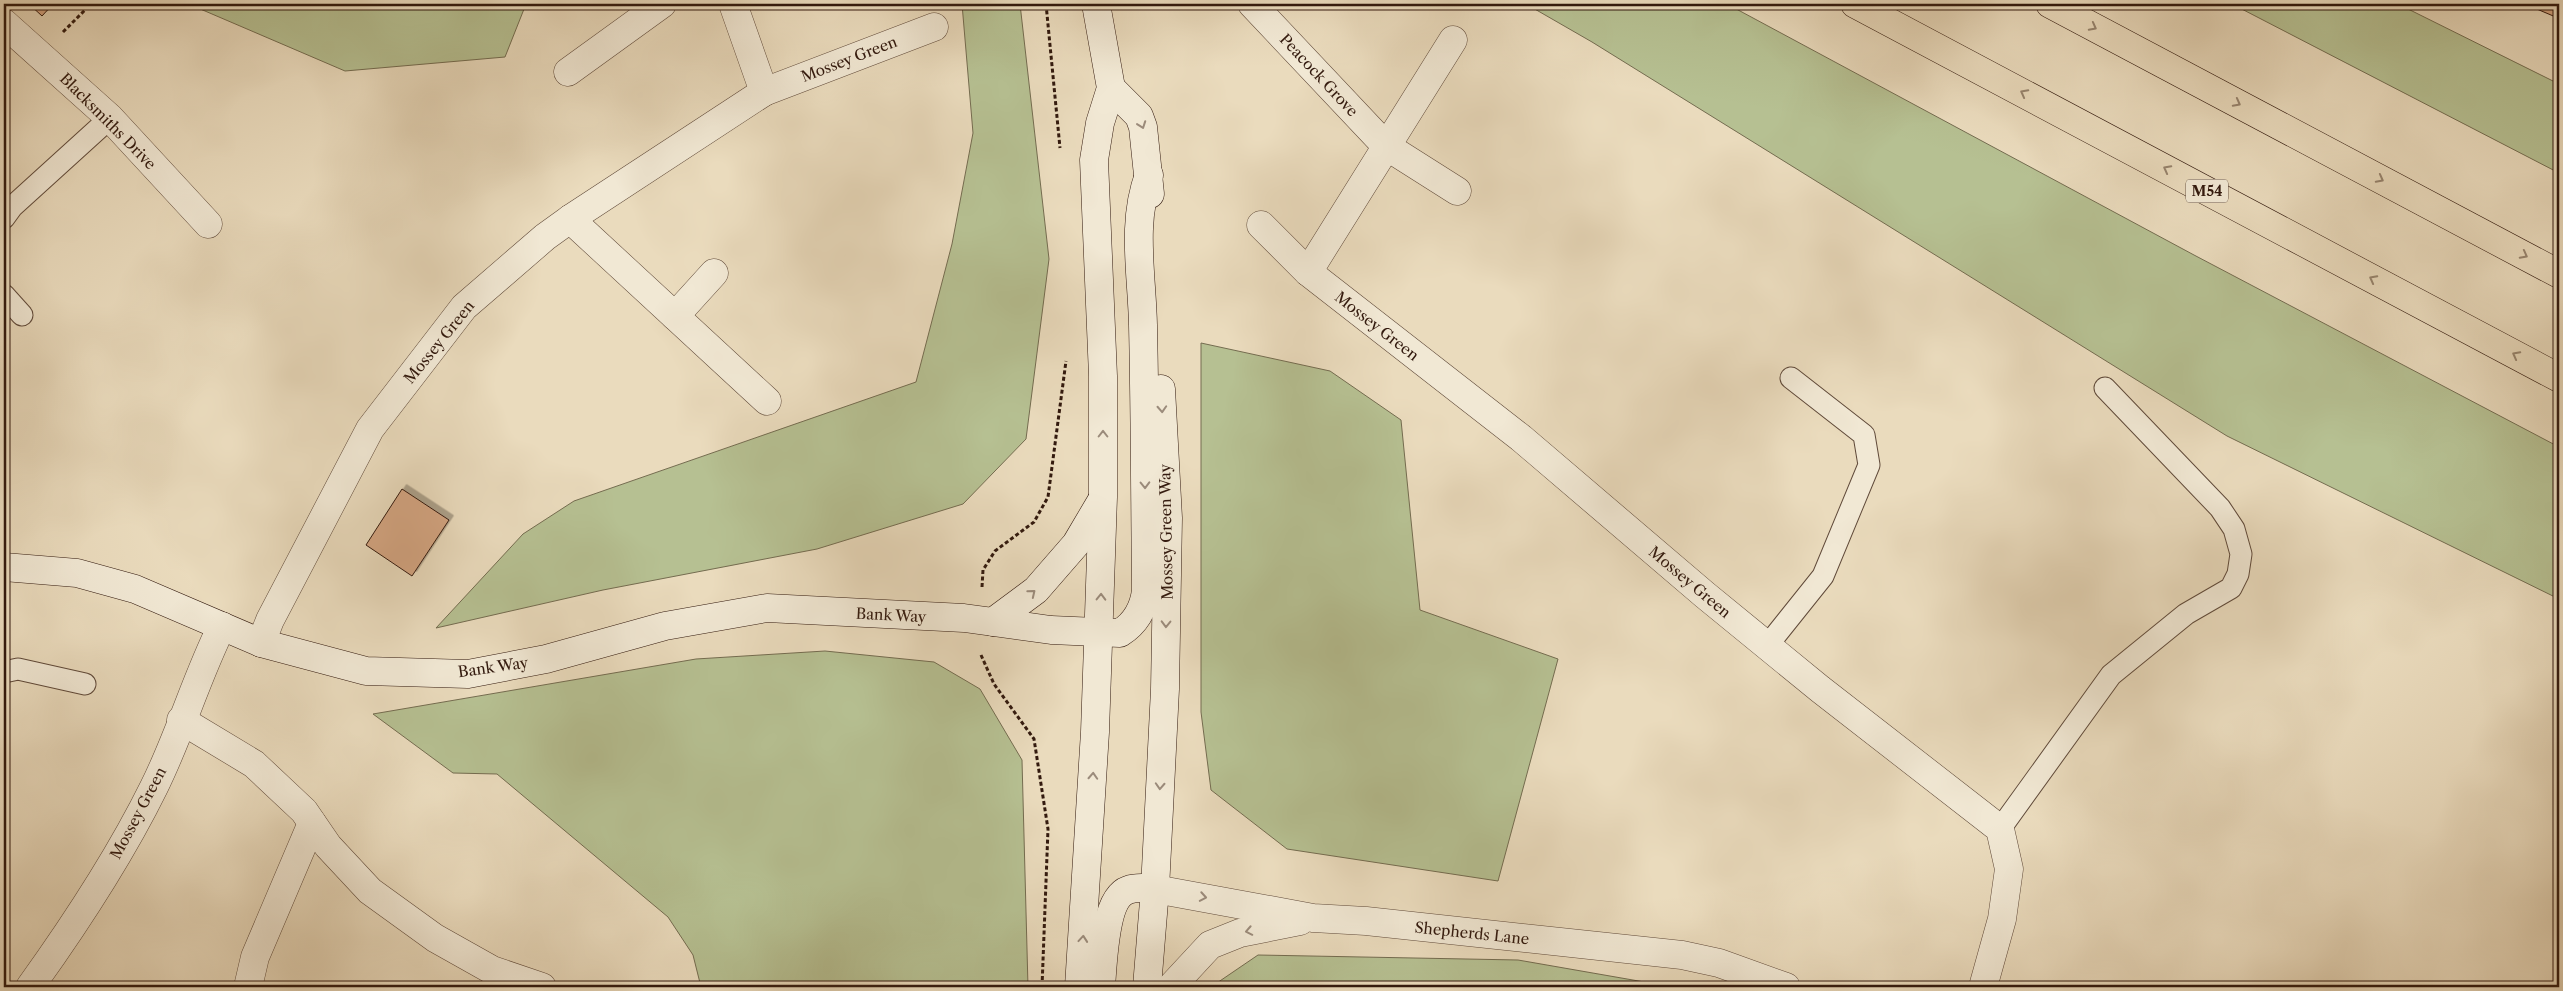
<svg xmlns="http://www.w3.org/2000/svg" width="2563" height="991" viewBox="0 0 2563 991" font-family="'Libre Caslon Text',serif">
	<defs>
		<filter id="shadow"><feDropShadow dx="4.5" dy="-4.5" stdDeviation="0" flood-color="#0004"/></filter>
	</defs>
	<rect width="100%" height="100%" fill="#eadbbd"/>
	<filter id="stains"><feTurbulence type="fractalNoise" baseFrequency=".004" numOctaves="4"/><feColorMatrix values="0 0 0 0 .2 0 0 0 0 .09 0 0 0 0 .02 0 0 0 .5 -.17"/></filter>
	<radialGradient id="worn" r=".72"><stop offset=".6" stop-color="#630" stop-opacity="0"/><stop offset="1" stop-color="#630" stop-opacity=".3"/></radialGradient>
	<g fill="#b6c092" stroke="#746c50">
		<polygon points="202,4 526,4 505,57 345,71 198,8"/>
		<polygon points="962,4 1020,4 1049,259 1026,439 963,504 817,549 603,590 436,628 523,534 574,501 916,382 952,244 973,133"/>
		<polygon points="1526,4 1727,4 2194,255 2559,447 2559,599 2227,436 1592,42"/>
		<polygon points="2232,4 2398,4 2559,84 2559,173"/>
		<polygon points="1201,343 1330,371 1401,420 1420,610 1558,659 1498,881 1287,849 1211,790 1201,712"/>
		<polygon points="825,651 934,662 980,689 1022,760 1028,987 701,987 693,955 668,917 497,774 453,773 373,714 696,659"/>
		<polygon points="1258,955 1518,960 1673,987 1211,987"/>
	</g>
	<g fill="#d5a683" stroke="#32190e" filter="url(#shadow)">
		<polygon points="29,4 53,4 42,16"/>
		<polygon points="2525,4 2559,4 2559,16 2558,18"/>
		<polygon points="402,489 449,520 412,576 366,545"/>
	</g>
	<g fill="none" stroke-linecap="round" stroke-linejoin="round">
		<defs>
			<g id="lane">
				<polyline points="4,218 12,207 110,118"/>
				<polyline points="4,295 22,315"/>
				<polyline points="1767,646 1823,576 1869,465 1864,435 1791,378"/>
				<polyline points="4,672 18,669 85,684"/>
				<polyline points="2000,829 2111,675 2186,614 2231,588 2238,574 2241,554 2234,529 2220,508 2105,388"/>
			</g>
			<g id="street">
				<polyline points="733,4 764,92"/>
				<polyline points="1252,4 1386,146 1457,191"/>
				<polyline points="4,23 110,118 208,224"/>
				<polyline points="568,72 662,4"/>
				<polyline points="570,219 767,401"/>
				<polyline points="1261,225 1308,272 1521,438 1705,595 1820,689 2000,829 2009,869 2002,919 1983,987"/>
				<polyline points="1308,272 1453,40"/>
				<polyline points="675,316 714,273"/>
				<polyline points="261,643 270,620 370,429 464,307 545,237 570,219 764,92 934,27"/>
				<polyline points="181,720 254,764 304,811 328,846 370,891 435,938 492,970 542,987"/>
				<polyline points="1155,889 1313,918 1366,921 1682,955 1719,963 1786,987"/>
				<path d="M30,987C76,923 119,858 154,787C180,735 196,678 222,626"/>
				<polyline points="248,987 255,957 312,823"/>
				<polyline points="1171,987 1210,945 1240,933 1300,921"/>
			</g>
			<g id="secondary">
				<polyline points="1111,88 1139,116 1143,127 1150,194"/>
				<path d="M4,567L77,573L135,589L261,643L366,671L468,674L546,659L665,626L767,608L964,618L1051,630L1120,633C1136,623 1144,608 1146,590C1145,502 1145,413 1143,325C1142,275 1131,223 1149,175"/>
				<polyline points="993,622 1036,590 1076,544 1102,500"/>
				<polyline points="1079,987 1095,732 1103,497 1103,376 1094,160 1100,123 1111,88 1096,4"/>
				<path d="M1101,987C1103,965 1104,898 1128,890C1136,887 1147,888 1155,889"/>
				<polyline points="1147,987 1155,889 1165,689 1168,518 1161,389"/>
			</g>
			<g id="highway">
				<polyline points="1855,4 2559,378"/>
				<polyline points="2050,4 2559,274"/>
			</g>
		</defs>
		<use href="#lane" stroke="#604a3a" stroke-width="23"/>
		<use href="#street" stroke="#604a3a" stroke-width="29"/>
		<use href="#secondary" stroke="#32190e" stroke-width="29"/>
		<use href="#highway" stroke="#32190e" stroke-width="29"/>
		<g stroke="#32190e" stroke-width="3" stroke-dasharray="4 2.5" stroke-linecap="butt">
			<polyline points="133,4 156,7 160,4"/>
			<polyline points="1046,4 1060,148"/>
			<polyline points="63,32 91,4"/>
			<polyline points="982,587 983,570 995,551 1034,522 1048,497 1066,361"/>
			<polyline points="981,655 994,684 1034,739 1048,829 1042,987"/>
		</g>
		<use href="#lane" stroke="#f1e8d4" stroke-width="21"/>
		<use href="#street" stroke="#f1e8d4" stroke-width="28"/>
		<use href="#secondary" stroke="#f1e8d4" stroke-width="28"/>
		<use href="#highway" stroke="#eadbbd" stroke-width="28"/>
	</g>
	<defs><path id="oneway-chevron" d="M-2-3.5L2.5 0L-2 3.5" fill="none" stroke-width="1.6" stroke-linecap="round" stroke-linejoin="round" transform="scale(1.25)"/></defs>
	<g stroke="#97846e">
		<use href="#oneway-chevron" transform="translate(2093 27) rotate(28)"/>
		<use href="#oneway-chevron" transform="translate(2024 93) rotate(-152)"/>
		<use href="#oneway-chevron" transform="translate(2237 103) rotate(28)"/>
		<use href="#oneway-chevron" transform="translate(2167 169) rotate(-152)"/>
		<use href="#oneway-chevron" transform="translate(2380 179) rotate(28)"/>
		<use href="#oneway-chevron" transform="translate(2524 255) rotate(28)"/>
		<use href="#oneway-chevron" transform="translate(2373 279) rotate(-152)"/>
		<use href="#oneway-chevron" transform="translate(2516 355) rotate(-152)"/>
	</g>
	<g stroke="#9b8b7b">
		<use href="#oneway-chevron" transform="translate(1142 125) rotate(70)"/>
		<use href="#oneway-chevron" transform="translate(1162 409) rotate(87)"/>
		<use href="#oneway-chevron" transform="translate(1103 434) rotate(-90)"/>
		<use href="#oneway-chevron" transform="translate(1145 485) rotate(89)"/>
		<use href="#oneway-chevron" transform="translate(1032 593) rotate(-39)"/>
		<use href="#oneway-chevron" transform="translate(1101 597) rotate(-89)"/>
		<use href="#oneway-chevron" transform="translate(1166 624) rotate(91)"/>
		<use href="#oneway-chevron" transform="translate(1093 776) rotate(-87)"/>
		<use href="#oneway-chevron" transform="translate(1160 786) rotate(93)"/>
		<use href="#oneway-chevron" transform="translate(1203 897) rotate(10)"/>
		<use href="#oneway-chevron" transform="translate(1249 931) rotate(169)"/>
		<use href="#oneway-chevron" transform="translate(1083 939) rotate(-85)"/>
	</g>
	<g text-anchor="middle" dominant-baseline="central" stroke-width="5" stroke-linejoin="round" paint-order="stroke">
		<rect fill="#f1e8d4" stroke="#6b5749" stroke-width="1" x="2186" y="179.5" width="42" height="23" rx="4"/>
		<g font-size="14" font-weight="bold" fill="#32190e">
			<text x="2207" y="191">M54</text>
		</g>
		<g font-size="15" fill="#32190e" stroke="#f1e8d4">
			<text transform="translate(849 59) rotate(-21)">Mossey Green</text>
			<text transform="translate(1319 75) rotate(47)">Peacock Grove</text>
			<text transform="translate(108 121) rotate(45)">Blacksmiths Drive</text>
			<text transform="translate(1377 326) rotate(38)">Mossey Green</text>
			<text transform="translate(439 342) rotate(-51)">Mossey Green</text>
			<text transform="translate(1166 532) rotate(-91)">Mossey Green Way</text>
			<text transform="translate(1690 582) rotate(40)">Mossey Green</text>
			<text transform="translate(891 615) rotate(3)">Bank Way</text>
			<text transform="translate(493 667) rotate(-8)">Bank Way</text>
			<text transform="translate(138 813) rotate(-62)">Mossey Green</text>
			<text transform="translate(1472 933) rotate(6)">Shepherds Lane</text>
		</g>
	</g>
	<rect width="2563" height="991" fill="none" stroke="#eadbbd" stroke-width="20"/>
	<rect x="5" y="5" width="2553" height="981" fill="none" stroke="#32190e" stroke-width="2.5"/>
	<rect x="10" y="10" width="2543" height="971" fill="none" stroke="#32190e"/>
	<rect width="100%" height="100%" filter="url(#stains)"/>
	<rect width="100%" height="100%" fill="url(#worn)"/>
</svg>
